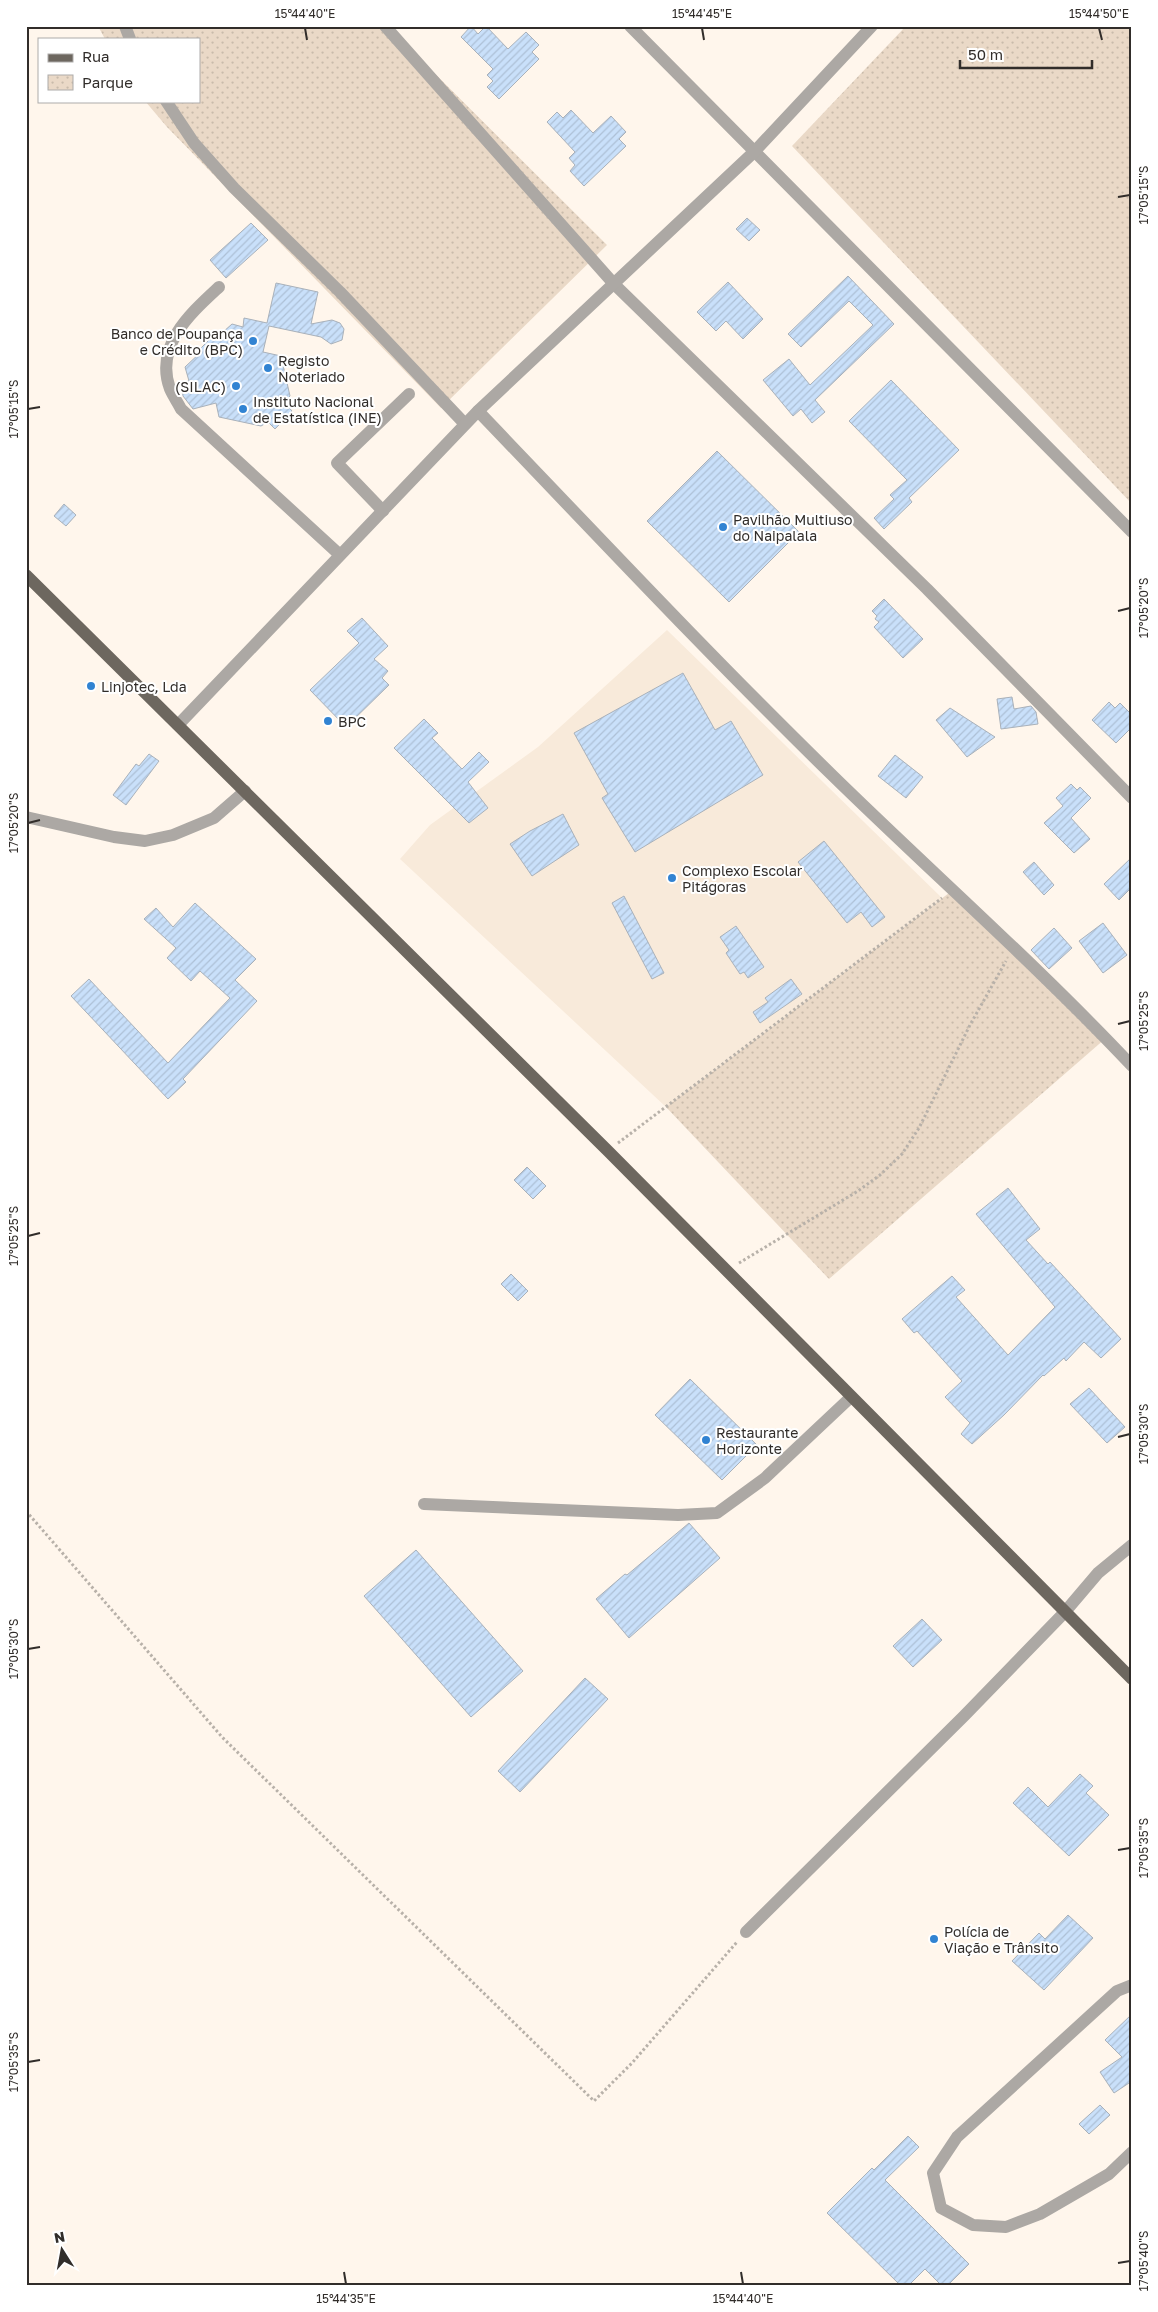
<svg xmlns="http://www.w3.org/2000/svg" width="1158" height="2312" viewBox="0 0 1158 2312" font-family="'Golos Text',sans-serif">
	<defs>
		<pattern id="park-dots" width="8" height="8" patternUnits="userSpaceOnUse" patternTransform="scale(1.25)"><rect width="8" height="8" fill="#ead9c7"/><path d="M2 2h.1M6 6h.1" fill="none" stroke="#c9bbab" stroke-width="1.8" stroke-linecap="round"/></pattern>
		<pattern id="building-hatch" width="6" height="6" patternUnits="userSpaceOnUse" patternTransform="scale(1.25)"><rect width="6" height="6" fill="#c9e0fa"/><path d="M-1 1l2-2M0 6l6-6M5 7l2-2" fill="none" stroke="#adc0d6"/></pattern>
	</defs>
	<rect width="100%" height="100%" fill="#fff6ec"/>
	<polygon fill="#f8eada" points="667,630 942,898 666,1107 400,859 430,825 538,747"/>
	<g fill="url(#park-dots)">
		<polygon points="98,26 387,26 607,245 441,408 167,127 145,101 199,101 199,39 105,39"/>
		<polygon points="906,26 1132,26 1132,504 792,146"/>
		<polygon points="953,890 1106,1038 829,1279 666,1107"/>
	</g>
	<g fill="url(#building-hatch)" stroke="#a9b1ba">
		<polygon points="471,26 478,34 486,26 508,49 526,32 539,45 532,52 539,59 499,99 487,87 493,81 487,75 493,69 461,37"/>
		<polygon points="571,110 593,133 611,116 626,132 619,139 626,146 584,186 570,171 575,165 569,158 575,152 547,122 557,112 563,118"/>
		<polygon points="747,218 760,230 749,241 736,229"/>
		<polygon points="251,223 268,240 226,278 210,260"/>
		<polygon points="848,276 894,324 815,400 825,412 812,423 801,409 793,416 763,380 789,359 810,385 873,325 849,301 801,347 788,334"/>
		<polygon points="728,282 763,319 743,339 726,321 716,331 697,312"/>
		<polygon points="276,283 318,292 311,324 332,320 340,323 344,329 342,340 331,344 321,337 269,326 263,352 281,356 290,396 284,402 292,411 275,429 268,422 261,426 219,417 216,403 193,409 183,396 180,383 189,381 185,367 202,351 200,349 210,339 214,340 232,324 243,327 244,318 267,323"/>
		<polygon points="891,380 959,450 909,498 912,502 884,529 874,518 894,499 890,495 907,480 849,421"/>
		<polygon points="717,451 799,532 729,602 647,521"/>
		<polygon points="64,504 76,515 66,526 54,516"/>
		<polygon points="884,599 923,639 903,658 874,627 879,622 875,619 877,616 872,611"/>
		<polygon points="362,618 388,646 374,659 388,671 382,678 389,685 346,727 310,690 359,643 347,631"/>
		<polygon points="683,673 715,730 731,721 763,775 635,852 602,798 608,794 574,733"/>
		<polygon points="1012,697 1014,709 1031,706 1036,712 1038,724 1001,729 997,699"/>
		<polygon points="1109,702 1115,708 1120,703 1132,715 1132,727 1116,743 1092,720"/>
		<polygon points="950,708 995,737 967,757 936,720"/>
		<polygon points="424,719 438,733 432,738 462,769 479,752 489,762 468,782 488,808 469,823 394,748"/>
		<polygon points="149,754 159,761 126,805 113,795 136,764 139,766"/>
		<polygon points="895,755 923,777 906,798 878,776"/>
		<polygon points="1071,784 1077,790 1080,787 1091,798 1071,818 1090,839 1074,853 1044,823 1063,806 1056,798"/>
		<polygon points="563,814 579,845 532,876 510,844 530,831"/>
		<polygon points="824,841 885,917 872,927 861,912 847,923 798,862"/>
		<polygon points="1132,857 1132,887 1119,900 1104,884"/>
		<polygon points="1034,862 1054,885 1044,895 1023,872"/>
		<polygon points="624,896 664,973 652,979 612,903"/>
		<polygon points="195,903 256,959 235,980 257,1001 183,1079 186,1082 168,1099 71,996 89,979 168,1063 230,998 200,971 191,981 167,958 176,948 144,919 156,908 173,927"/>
		<polygon points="1103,923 1127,955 1103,973 1079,941"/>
		<polygon points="736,926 764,967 748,978 744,972 740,974 726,953 729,950 720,937"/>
		<polygon points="1054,928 1072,948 1049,969 1031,950"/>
		<polygon points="791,979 802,994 760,1023 753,1012 768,1002 765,998"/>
		<polygon points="527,1167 546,1186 533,1199 514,1180"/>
		<polygon points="1008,1188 1040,1229 1026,1240 1048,1264 1050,1262 1121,1339 1101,1358 1084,1342 1066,1361 1064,1358 1044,1376 1043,1375 1004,1415 972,1444 961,1434 970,1423 945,1397 962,1381 917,1331 914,1333 902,1319 952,1276 965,1290 956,1297 1008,1355 1055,1307 976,1214"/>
		<polygon points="511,1274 528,1291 518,1301 501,1284"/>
		<polygon points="690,1379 757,1445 722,1480 655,1415"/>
		<polygon points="1089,1388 1125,1427 1107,1443 1070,1404"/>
		<polygon points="689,1523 720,1558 629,1638 596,1599 625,1574 627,1575"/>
		<polygon points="416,1550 523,1671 471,1717 364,1596"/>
		<polygon points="922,1619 942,1640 913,1667 893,1646"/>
		<polygon points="585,1678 608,1699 520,1792 498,1771"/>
		<polygon points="1080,1774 1093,1786 1086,1793 1109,1815 1069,1856 1013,1803 1028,1787 1048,1807"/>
		<polygon points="1068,1915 1093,1938 1044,1990 1012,1961 1039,1933 1045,1939"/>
		<polygon points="1132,2014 1132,2081 1114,2093 1100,2072 1122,2057 1105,2040"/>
		<polygon points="1100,2105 1110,2115 1089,2134 1079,2124"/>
		<polygon points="908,2136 919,2147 885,2180 969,2264 947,2286 942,2286 925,2269 908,2286 901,2286 827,2213 872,2168 874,2170"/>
	</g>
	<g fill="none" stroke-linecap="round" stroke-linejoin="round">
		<g stroke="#b8b1a9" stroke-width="3" stroke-dasharray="2.5 2.5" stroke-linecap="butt">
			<polyline points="618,1143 942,898"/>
			<polyline points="739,1263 858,1191 880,1175 902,1154 919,1128 970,1025 1006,961"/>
			<polyline points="26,1511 222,1737 594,2101 632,2063 737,1942"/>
		</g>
		<g stroke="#aca8a4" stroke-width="12">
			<polyline points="125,26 130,39"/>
			<polyline points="385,26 614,284 927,589 1132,798"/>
			<polyline points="630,26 1132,532"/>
			<polyline points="166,101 194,143 234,188 340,292 465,424"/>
			<path d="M219,287C191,313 154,345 170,389C173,396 178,403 181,409L340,555"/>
			<path d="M478,411C595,533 710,656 831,774C931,872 1036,964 1132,1066"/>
			<polyline points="383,511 337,463 409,394"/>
			<polyline points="178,725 478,411 754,152 872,26"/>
			<polyline points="26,817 114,837 145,841 173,835 214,818 245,791"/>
			<polyline points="424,1504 678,1515 717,1513 765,1478 851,1397"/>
			<polyline points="746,1932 964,1716 1064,1613 1098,1573 1132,1545"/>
			<polyline points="1132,1985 1117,1991 957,2137 933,2173 941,2208 973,2225 1006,2227 1040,2214 1109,2174 1132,2152"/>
		</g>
		<polyline stroke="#6d675f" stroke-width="12" points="26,575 608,1151 1132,1679"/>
	</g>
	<path fill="none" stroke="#312d2a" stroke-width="2" d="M305,28L307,40M702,28L704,40M1099,28L1102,40M1118,197L1130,195M28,409L40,407M1118,611L1130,608M28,823L40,820M1118,1024L1130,1021M28,1236L40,1233M1118,1437L1130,1434M28,1649L40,1647M1118,1850L1130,1848M28,2062L40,2060M1118,2263L1130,2261M344,2272L346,2284M741,2272L743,2284"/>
	<g fill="#3183d2" stroke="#fff" stroke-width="2">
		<circle cx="253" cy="341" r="5"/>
		<circle cx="268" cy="368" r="5"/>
		<circle cx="236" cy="386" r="5"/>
		<circle cx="243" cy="409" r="5"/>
		<circle cx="723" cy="527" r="5"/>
		<circle cx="91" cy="686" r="5"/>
		<circle cx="328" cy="721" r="5"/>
		<circle cx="672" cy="878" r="5"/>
		<circle cx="706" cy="1440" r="5"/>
		<circle cx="934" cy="1939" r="5"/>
	</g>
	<g text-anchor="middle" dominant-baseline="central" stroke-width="4" stroke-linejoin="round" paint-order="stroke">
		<g font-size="14" fill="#312d2a" stroke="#fff" text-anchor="start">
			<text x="243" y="333" text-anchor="end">Banco de Poupança<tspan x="243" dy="16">e Crédito (BPC)</tspan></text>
			<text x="278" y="360">Registo<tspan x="278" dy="16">Noteriado</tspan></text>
			<text x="226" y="386" text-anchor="end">(SILAC)</text>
			<text x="253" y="401">Instituto Nacional<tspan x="253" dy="16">de Estatística (INE)</tspan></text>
			<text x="733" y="519">Pavilhão Multiuso<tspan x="733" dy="16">do Naipalala</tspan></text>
			<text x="101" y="686">Linjotec, Lda</text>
			<text x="338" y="721">BPC</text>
			<text x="682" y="870">Complexo Escolar<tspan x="682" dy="16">Pitágoras</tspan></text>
			<text x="716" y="1432">Restaurante<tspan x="716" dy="16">Horizonte</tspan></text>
			<text x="944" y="1931">Polícia de<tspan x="944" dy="16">Viação e Trânsito</tspan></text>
		</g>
	</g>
	<rect width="1158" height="2312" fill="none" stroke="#ffffff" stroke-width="55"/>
	<rect x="38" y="38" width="162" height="65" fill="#ffffff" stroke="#adabaa"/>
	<rect x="48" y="54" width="25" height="8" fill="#6d675f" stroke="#adabaa"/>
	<text x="82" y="62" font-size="15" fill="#312d2a">Rua</text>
	<rect x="48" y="75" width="25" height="15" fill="url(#park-dots)" stroke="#adabaa"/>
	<text x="82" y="88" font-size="15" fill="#312d2a">Parque</text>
	<g transform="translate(62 2250) rotate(349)" stroke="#ffffff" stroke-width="4" paint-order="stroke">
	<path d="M0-4L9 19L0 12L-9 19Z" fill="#312d2a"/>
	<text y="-8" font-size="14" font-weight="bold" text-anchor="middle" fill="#312d2a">N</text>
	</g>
	<path d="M960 60v8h132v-8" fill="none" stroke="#312d2a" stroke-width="2.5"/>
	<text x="968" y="60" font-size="15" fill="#312d2a" stroke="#ffffff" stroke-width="4" paint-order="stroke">50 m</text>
	<rect x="28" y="28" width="1102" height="2256" fill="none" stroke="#312d2a" stroke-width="2"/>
	<g font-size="12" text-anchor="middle" fill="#312d2a">
		<text x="305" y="18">15°44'40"E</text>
		<text x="702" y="18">15°44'45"E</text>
		<text x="1099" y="18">15°44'50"E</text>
		<text transform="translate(1144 195) rotate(-90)" y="4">17°05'15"S</text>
		<text transform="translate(14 409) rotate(-90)" y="4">17°05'15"S</text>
		<text transform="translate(1144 608) rotate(-90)" y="4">17°05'20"S</text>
		<text transform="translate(14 823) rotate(-90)" y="4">17°05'20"S</text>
		<text transform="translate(1144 1021) rotate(-90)" y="4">17°05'25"S</text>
		<text transform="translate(14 1236) rotate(-90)" y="4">17°05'25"S</text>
		<text transform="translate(1144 1434) rotate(-90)" y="4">17°05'30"S</text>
		<text transform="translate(14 1649) rotate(-90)" y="4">17°05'30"S</text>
		<text transform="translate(1144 1848) rotate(-90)" y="4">17°05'35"S</text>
		<text transform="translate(14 2062) rotate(-90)" y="4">17°05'35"S</text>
		<text transform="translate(1144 2261) rotate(-90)" y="4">17°05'40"S</text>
		<text x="346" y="2303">15°44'35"E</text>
		<text x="743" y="2303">15°44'40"E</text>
	</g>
</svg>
